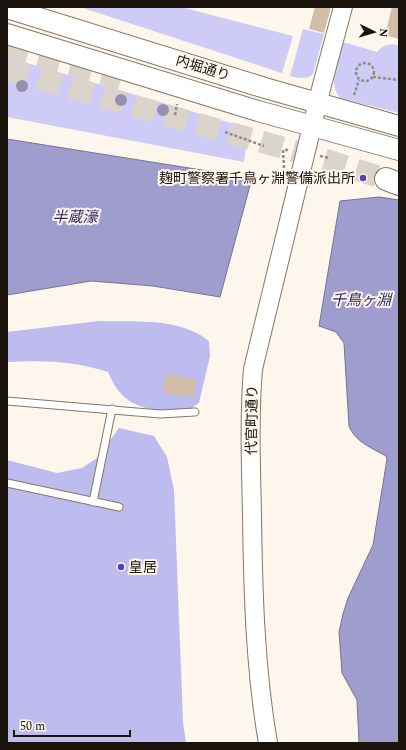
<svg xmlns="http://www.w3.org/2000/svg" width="406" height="750" viewBox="0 0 406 750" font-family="Spectral,'Noto Sans JP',serif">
	<rect width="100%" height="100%" fill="#fdf6ed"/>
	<g fill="#ceccf6">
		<polygon points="80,7 181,7 293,36 282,73"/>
		<path d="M303,29L324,34L313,74C306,80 298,78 290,76Z"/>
		<path d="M343,42L377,52C383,45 390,42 399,46V113L340,98C327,81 338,61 343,42Z"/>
		<polygon points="7,57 248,128 244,162 7,117"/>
	</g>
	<g fill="#bebbee">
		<path d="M99,321C134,322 180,317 209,341L210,356L199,403L183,414C146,409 123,409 108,372C75,361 42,360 7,362V332Z"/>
		<polygon points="119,428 154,436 167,457 174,490 183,722 186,743 7,743 7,460 57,473 82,468 97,458"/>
	</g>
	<g fill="#9f9cce" stroke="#777394">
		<polygon points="7,139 252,178 220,297 153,286 91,281 7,295"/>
		<path d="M379,197L399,200V743H359L357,700L342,673L339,632L343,614L348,598L373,545L387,459L386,456C372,448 355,442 349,426L344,343L336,332L319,326L340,201Z"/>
	</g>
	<g fill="#d0bea8">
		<polygon points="315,7 331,7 324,33 309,29"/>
		<polygon points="392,7 399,7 399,39 385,35"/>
		<polygon points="166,374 196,379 194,397 163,393"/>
	</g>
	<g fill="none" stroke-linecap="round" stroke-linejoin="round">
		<g stroke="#dbd4cb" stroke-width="22" stroke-dasharray="22 11" stroke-linecap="butt">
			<polyline points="7,47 121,79"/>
			<polyline points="7,70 326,160 386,179"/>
		</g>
		<defs>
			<g id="service">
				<polyline points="7,401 160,414 195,412"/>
				<polyline points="7,483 119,507"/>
				<polyline points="93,502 112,409"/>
			</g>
			<path id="tertiary" d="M268,743C255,668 253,591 252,515C251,467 249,418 253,369L322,85L343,7"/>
			<g id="secondary">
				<polyline points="7,8 265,88 399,126"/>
				<polyline points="7,34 258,111 399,150"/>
			</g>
			<polyline id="motorway" points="386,179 399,184"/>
		</defs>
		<use href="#service" stroke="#877662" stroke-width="9"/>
		<use href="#tertiary" stroke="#877662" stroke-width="20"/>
		<use href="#secondary" stroke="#877662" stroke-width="22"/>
		<use href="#motorway" stroke="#877662" stroke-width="24"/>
		<g stroke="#928c83" stroke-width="2.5" stroke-dasharray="3 2" stroke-linecap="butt">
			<circle cx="365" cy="72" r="9"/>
			<polyline points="373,77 399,80"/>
			<polyline points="354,95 359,80"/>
			<polyline points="175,115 177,104"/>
			<polyline points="225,132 264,146"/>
			<polyline points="320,156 329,158"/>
			<polyline points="284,168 283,150 290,150"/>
		</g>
		<use href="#service" stroke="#fff" stroke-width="7"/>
		<use href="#tertiary" stroke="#fff" stroke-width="18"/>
		<use href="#secondary" stroke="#fff" stroke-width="20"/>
		<use href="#motorway" stroke="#fff" stroke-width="22"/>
	</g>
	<g fill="#978fad">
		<circle cx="22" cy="86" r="6"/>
		<circle cx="121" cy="100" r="6"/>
		<circle cx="163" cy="110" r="6"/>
	</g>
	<g fill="#593fb7" stroke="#fdf6ed" stroke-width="1.5">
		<circle cx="363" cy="178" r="4"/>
		<circle cx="121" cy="567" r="4"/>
	</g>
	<g text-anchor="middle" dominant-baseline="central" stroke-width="4" stroke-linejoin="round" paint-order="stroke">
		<g font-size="14" fill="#1a140c" stroke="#fdf6ed">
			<text transform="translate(203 68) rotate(17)">内堀通り</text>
			<text transform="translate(252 420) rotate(-89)">代官町通り</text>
		</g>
		<g font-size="14" fill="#1a140c" stroke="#fdf6ed" text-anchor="end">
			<text x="355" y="178">麹町警察署千鳥ヶ淵警備派出所</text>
			<text x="129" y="567" text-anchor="start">皇居</text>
		</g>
		<g font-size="15" font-style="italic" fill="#302561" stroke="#fdf6ed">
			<text x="75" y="217">半蔵濠</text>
			<text x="361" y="300">千鳥ヶ淵</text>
		</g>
	</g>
	<rect width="406" height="750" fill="none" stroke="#1a140c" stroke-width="16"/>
	<g transform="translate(374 32) rotate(95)" stroke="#fdf6ed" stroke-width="3" paint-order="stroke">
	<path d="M0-3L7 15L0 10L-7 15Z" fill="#1a140c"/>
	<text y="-6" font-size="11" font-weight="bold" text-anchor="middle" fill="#1a140c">N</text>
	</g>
	<path d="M14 730v6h116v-6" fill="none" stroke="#1a140c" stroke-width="2"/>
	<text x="20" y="730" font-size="12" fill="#1a140c" stroke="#fdf6ed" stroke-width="3" paint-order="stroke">50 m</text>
</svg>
